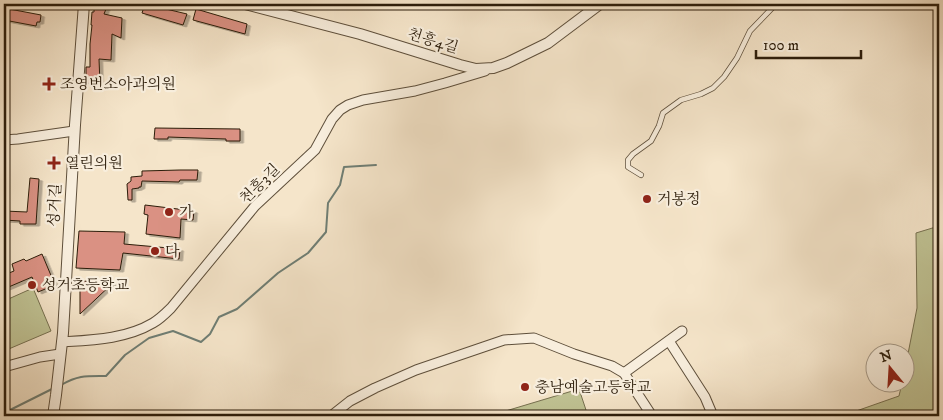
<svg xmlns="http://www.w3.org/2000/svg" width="943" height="420" viewBox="0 0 943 420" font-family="'IM FELL DW Pica','Noto Serif KR',serif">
	<defs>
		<filter id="shadow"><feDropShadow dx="3.5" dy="2" stdDeviation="0" flood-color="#0004"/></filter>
	</defs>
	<rect width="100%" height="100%" fill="#f5e5ca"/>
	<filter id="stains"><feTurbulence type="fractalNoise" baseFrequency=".004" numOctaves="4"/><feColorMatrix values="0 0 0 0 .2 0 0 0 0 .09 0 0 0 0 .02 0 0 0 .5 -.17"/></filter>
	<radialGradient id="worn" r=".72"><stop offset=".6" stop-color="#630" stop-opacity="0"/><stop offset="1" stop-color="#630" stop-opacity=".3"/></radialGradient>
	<g fill="#c0c394" stroke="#767050">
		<polygon points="939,226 939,416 842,416 899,396 902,383 906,382 906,364 917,308 916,233"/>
		<polygon points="33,288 51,331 4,351 4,301"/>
		<polygon points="579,389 588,416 489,416"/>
	</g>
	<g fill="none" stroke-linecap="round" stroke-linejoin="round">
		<g stroke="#6f7e74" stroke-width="2">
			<path d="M61,385C79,375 86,376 106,376L125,355L149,338L173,331L201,342L210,334L219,317L237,309L278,273L308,253L326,232L328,203L340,185L344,167L376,165"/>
			<polyline points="4,413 52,389"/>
		</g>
	</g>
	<g fill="#da9183" stroke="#2c1d0b" filter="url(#shadow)">
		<polygon points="94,4 108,4 104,14 122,18 121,38 112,34 111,60 99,59 100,84 86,83 86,67 90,67 90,44 92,25 91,25 92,12 94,12"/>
		<polygon points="145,4 187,14 183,25 142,13"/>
		<polygon points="4,8 41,15 40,22 37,22 36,26 4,20"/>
		<polygon points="196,9 247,24 245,34 193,20"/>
		<polygon points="155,128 240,129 240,141 226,141 226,139 168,137 168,139 154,139"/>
		<polygon points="180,170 198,170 197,180 180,180 179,182 142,181 141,187 139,187 139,188 132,189 132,200 128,200 127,184 131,181 131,177 142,176 142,171"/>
		<polygon points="30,178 39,179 36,224 20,224 20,221 4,220 4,211 27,212"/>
		<polygon points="145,205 194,211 193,220 181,219 180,238 146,234 148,215 144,214"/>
		<polygon points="79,231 125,232 124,244 180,249 179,259 123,253 120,270 76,268"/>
		<polygon points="42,254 55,285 38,292 32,277 4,289 4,275 14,271 12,264 24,259 26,261"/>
		<polygon points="80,281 114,282 80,314"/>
	</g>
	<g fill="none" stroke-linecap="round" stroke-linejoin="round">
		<defs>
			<polyline id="service" points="641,175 628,167 628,160 633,154 651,141 659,126 663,113 681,100 701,94 713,88 724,77 737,58 750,31 776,4"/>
			<g id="minor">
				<polyline points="4,140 18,139 74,131"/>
				<polyline points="669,341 705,397 713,416"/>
				<path d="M62,342C93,340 126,339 153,323C160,319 166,313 171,308L255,206L315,150L332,119L340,110L348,105L363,100L415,91L445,83L485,71"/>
				<polyline points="4,367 40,357 60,354"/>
				<polyline points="624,373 682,331"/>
				<polyline points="331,416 350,401 375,388 416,370 504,340 534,338 574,354 612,366 624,373 652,416"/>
			</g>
			<g id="tertiary">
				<polyline points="245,4 360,34 460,65 476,69 493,68 507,63 548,43 600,4"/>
				<polyline points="53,416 56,395 63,333 75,125 84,4"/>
			</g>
		</defs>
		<use href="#service" stroke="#5e4f3b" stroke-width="6"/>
		<use href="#minor" stroke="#5e4f3b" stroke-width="11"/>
		<use href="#tertiary" stroke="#5e4f3b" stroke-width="12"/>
		<use href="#service" stroke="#f8eedd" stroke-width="4.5"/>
		<use href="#minor" stroke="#f8eedd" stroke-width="9"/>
		<use href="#tertiary" stroke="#f8eedd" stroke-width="10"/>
	</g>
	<g fill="#8f2418" stroke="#f8eedd" stroke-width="2">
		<path d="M46.5 76.5h5v5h5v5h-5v5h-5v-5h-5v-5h5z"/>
		<path d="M51.5 155.5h5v5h5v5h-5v5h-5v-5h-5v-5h5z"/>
		<circle cx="647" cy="199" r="5"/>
		<circle cx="169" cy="212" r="5"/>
		<circle cx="155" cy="251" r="5"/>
		<circle cx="32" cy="285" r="5"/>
		<circle cx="525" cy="387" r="5"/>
	</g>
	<g text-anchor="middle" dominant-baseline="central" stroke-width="4.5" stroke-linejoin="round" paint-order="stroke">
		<g font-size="15" fill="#2c1d0b" stroke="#f8eedd">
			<text transform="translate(433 41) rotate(17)">천흥4길</text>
			<text transform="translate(260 184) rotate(-45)">천흥3길</text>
			<text transform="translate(55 205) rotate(-87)">성거길</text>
		</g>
		<g font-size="15" fill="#2c1d0b" stroke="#f8eedd" text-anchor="start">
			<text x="60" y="84">조영번소아과의원</text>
			<text x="65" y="163">열린의원</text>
			<text x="657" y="199">거봉정</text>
			<text x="179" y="212">가</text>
			<text x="165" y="251">다</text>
			<text x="42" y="285">성거초등학교</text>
			<text x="535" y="387">충남예술고등학교</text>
		</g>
	</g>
	<rect width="943" height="420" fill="none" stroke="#f5e5ca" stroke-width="20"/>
	<rect x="5" y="5" width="933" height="410" fill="none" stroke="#2c1d0b" stroke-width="2.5"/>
	<rect x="10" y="10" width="923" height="400" fill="none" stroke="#2c1d0b"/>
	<g transform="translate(890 368) rotate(342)"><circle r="24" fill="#f8eedd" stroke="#a69a89"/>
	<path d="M0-4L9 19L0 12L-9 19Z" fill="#8f2418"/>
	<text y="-8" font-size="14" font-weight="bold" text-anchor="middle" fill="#2c1d0b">N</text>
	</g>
	<path d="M756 50v8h105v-8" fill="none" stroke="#2c1d0b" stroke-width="2.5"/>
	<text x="763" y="50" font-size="15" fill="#2c1d0b" stroke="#f8eedd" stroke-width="4" paint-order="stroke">100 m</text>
	<rect width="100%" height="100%" filter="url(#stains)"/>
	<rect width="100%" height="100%" fill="url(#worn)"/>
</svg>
